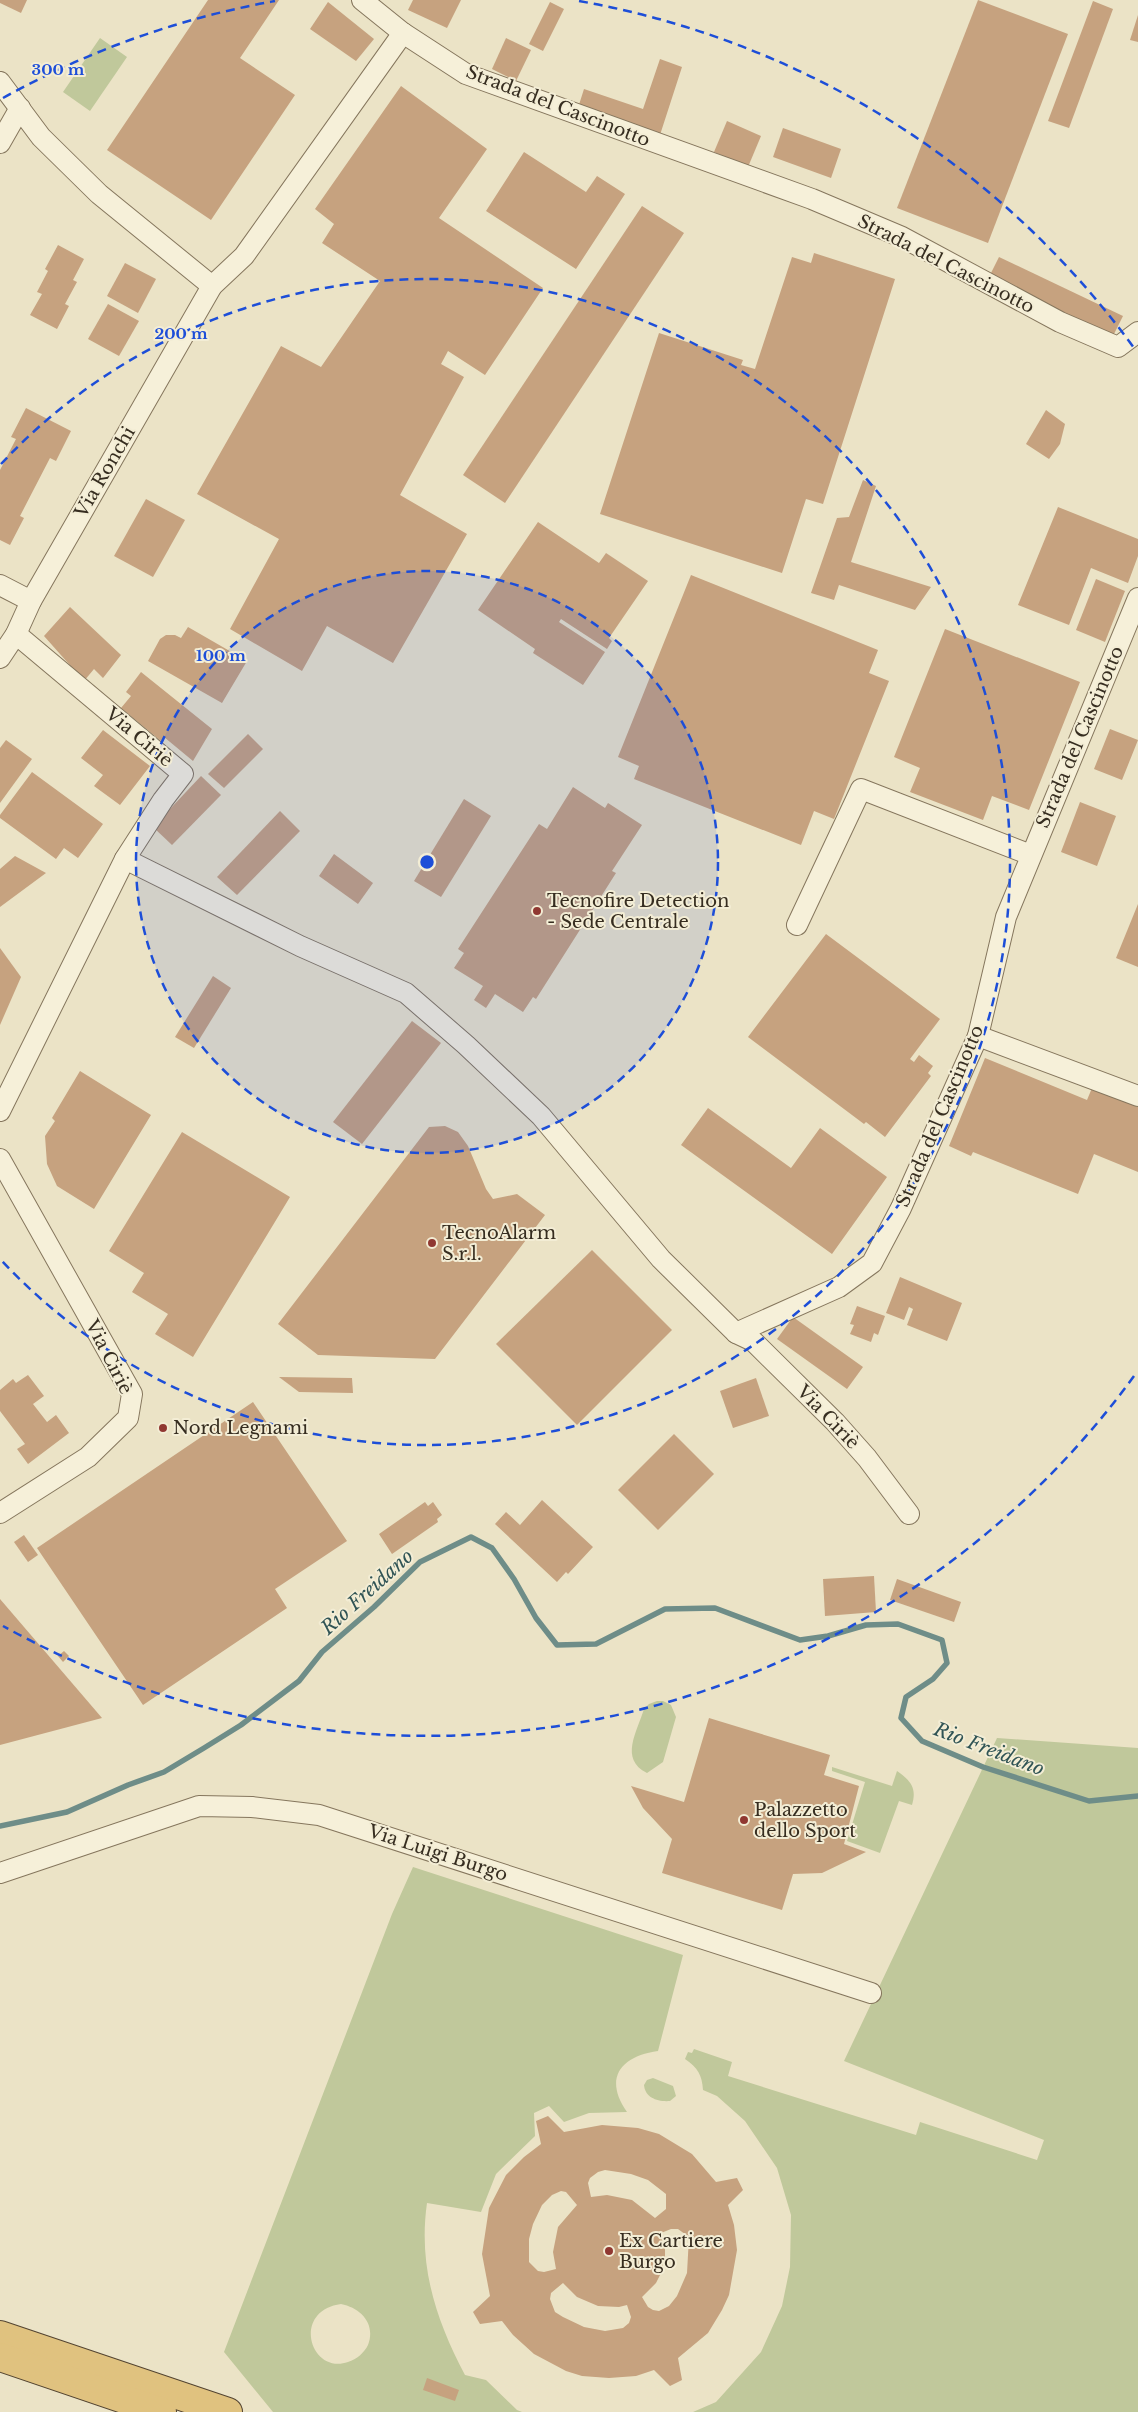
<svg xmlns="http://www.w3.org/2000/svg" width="1138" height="2412" viewBox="0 0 1138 2412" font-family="'Libre Baskerville',serif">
	<rect width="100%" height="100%" fill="#ebe3c6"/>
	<g fill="#c0c89b" fill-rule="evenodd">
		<polygon points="100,38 127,57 90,111 63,92"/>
		<path d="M657,1701H663L671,1705L676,1717L663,1762L647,1773C619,1759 637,1732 644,1709L649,1704Z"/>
		<path d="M997,1738L1138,1748V2412H693L716,2402L761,2352L782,2306L790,2267L791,2215L777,2168L745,2121L717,2096L703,2090C702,2075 698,2068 685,2059L688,2052L692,2053L694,2049L732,2062L728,2076L916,2135L920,2122L1037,2160L1044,2140L844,2061Z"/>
		<path d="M832,1767L892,1786L897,1771C911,1781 917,1788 912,1805L899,1801L880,1853L847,1841L865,1782L832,1771Z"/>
		<path d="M413,1867L683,1955L658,2051C621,2056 603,2078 627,2112L589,2113L564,2122L549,2106L534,2113L535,2136L496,2174L481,2212L427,2203C418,2266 436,2320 465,2375L486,2380L517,2410L522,2412H273L224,2352L392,1914ZM341,2304C361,2308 376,2324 368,2345C364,2353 357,2359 348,2362C310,2375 291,2311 341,2304Z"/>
		<path d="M653,2078L673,2086L676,2096L670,2101C658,2102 645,2098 644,2085L647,2080Z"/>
	</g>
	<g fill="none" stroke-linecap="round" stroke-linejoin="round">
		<polyline stroke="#6e8d88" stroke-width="5.5" points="0,1826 67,1812 128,1785 164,1772 204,1748 241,1725 299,1681 322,1652 374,1607 420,1562 471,1537 492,1548 514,1579 536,1618 557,1645 596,1644 665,1609 715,1608 800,1640 828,1636 866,1625 898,1624 942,1640 947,1663 933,1679 906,1697 901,1718 922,1741 983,1767 1089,1801 1138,1796"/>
	</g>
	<g fill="#c6a27f" fill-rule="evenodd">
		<polygon points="0,0 27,0 21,13 0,3"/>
		<polygon points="208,0 279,0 240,58 295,95 211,220 107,150"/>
		<polygon points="413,0 461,0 447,28 408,10"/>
		<polygon points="978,0 1068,34 988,243 897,208"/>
		<polygon points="1093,1 1113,9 1069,128 1048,121"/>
		<polygon points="328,2 374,39 356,61 310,29"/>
		<polygon points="550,2 564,9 543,51 529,44"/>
		<polygon points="1138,15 1138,42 1130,40"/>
		<polygon points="506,38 531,50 516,81 492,69"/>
		<polygon points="660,59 682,67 659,138 577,111 584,89 643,109"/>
		<polygon points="401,86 487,149 439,218 543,288 485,375 448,351 441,364 464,377 400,495 467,534 393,663 327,626 302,671 230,629 279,539 197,494 281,346 321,367 380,281 322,243 334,224 315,209"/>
		<polygon points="727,121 761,136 748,167 714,152"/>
		<polygon points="783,128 841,149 831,178 773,157"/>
		<polygon points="524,152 586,192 597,176 625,194 576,269 486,211"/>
		<polygon points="642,206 684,233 505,503 463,475"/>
		<polygon points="58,245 84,259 73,280 77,282 65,304 69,306 57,329 30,315 42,294 37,292 48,271 45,269"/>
		<polygon points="814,253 895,279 823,504 806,499 782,573 600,514 659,333 743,360 741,365 755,369 792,257 811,263"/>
		<polygon points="999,257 1123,316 1112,338 988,279"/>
		<polygon points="125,263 156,279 138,313 107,296"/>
		<polygon points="108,304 139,321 119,356 88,339"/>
		<polygon points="26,408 71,431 56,461 50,458 20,516 24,518 10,545 0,540 0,470 16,439 11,437"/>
		<polygon points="1046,410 1065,424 1060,444 1049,459 1026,444"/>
		<polygon points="863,480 876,486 851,562 931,587 915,610 839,585 834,600 811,593 837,518 849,517"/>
		<polygon points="146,499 185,520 153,577 114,556"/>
		<polygon points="1058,507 1138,539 1138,556 1128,583 1091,568 1069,625 1018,605"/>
		<polygon points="538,522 599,563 606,553 648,581 609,638 612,641 607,649 561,619 559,622 605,652 583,685 533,653 535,649 478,610"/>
		<polygon points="691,575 878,650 869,673 889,681 834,819 814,811 801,845 634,779 639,766 618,757"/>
		<polygon points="1096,579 1125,591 1105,642 1076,630"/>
		<polygon points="70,607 121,655 103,678 94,669 84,681 44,636"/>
		<polygon points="188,627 247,661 222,703 148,661 160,639 166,635 175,635 181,638"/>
		<polygon points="945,629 1080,682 1029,810 992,796 983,820 910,792 920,768 894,757"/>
		<polygon points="141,672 212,729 193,761 164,737 161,741 121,708 131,696 126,692"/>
		<polygon points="1110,729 1138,740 1122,780 1094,769"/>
		<polygon points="103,730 150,766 120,805 94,786 103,775 81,758"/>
		<polygon points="248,734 263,749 224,788 208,774"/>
		<polygon points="6,740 32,759 0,803 0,748"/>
		<polygon points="32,772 103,824 78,858 64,848 56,859 0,818 0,815"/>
		<polygon points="201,776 221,795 172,845 153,827"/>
		<polygon points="573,787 605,808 608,803 642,825 612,871 616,873 536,999 533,997 523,1012 495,994 486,1008 474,1000 483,986 454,968 464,953 458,949 539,824 547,829"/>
		<polygon points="464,799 491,816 441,897 414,881"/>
		<polygon points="1080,802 1116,816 1097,866 1061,852"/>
		<polygon points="280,811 300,831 237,895 217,877"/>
		<polygon points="334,854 373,883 358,904 319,876"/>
		<polygon points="15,856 46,873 0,907 0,869"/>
		<polygon points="1138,904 1138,967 1116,958"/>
		<polygon points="826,934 940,1019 910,1059 914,1062 919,1055 933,1066 928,1073 931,1076 885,1137 866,1122 864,1124 748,1037"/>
		<polygon points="0,948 21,977 0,1025"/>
		<polygon points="213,976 231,988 194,1048 175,1037"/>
		<polygon points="412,1021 441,1043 362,1144 333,1122"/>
		<polygon points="985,1058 1087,1100 1092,1088 1138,1107 1138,1172 1094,1154 1078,1194 973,1152 971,1156 949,1146"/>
		<polygon points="80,1071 151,1115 94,1209 57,1186 47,1164 45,1136 55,1121 52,1118"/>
		<polygon points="708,1108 791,1168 820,1128 887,1177 832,1254 681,1145"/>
		<polygon points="445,1126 458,1132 468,1146 486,1189 493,1199 517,1194 545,1215 435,1359 318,1355 278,1324 429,1127"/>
		<polygon points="182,1132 290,1197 193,1357 155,1334 168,1314 132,1292 144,1273 109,1251"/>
		<polygon points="592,1250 672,1330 577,1425 496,1344"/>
		<polygon points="900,1277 962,1303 947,1341 907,1325 913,1309 909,1307 904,1320 886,1313"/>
		<polygon points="857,1306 885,1316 878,1335 874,1333 871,1342 850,1334 854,1325 850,1324"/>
		<polygon points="793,1317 863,1367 847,1389 777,1339"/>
		<polygon points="28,1375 44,1396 33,1404 47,1422 56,1415 69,1433 28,1464 17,1449 25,1444 0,1411 0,1390 13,1379 16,1383"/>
		<polygon points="279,1377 352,1378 353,1393 299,1392"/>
		<polygon points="756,1378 769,1416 733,1428 720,1391"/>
		<polygon points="253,1402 347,1541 275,1589 287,1608 143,1705 37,1548"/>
		<polygon points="674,1434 714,1474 658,1530 618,1490"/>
		<polygon points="542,1500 593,1547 568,1574 566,1572 557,1582 495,1524 506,1512 520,1525"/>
		<polygon points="425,1502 428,1506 433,1502 442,1515 437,1519 438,1522 392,1554 379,1534"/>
		<polygon points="24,1535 38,1555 28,1562 14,1542"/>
		<polygon points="874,1576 876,1612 825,1616 823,1579"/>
		<polygon points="897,1579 961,1602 954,1622 890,1600"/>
		<polygon points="0,1599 102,1718 0,1745"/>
		<polygon points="64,1651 69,1656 63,1662 58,1656"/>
		<polygon points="709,1718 830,1755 824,1775 859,1786 844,1844 866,1852 822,1873 793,1874 782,1910 662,1873 672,1839 643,1808 631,1786 684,1802"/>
		<path d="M548,2116L564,2132L602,2125L638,2128L659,2134L692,2154L716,2182L737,2178L743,2190L728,2205L734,2225L737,2250L729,2295L722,2310L708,2333L678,2358L682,2380L670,2386L654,2370L636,2376L609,2378L582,2376L566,2371L534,2354L513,2335L502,2321L480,2324L473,2312L490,2296L482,2254L489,2208L506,2175L524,2157L541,2144L536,2121ZM605,2170L631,2174L648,2180L666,2194V2209L655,2218L632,2200L607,2195L591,2197L588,2183L590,2178L598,2172ZM561,2191L566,2192L577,2205L558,2227L553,2252L556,2269L544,2272L538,2271L529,2262V2239L533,2224L542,2205L552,2195ZM671,2229H678L689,2237L687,2273L677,2296L669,2306L659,2311L653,2310L648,2307L642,2297L656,2283L661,2273L665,2259V2247L661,2233ZM563,2283L577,2297L598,2306L619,2307L627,2305L631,2317L629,2323L623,2328L605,2331L584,2327L563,2317L555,2312L550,2299L551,2293Z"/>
		<polygon points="427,2378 459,2390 455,2401 423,2390"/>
	</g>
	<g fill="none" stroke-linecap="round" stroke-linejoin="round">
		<defs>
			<g id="minor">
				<polyline points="362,0 403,33 466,74 812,199 902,237 1060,322 1118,347 1138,332"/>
				<polyline points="0,82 41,137 99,194 212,286"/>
				<polyline points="0,143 20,108"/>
				<polyline points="0,585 31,601"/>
				<polyline points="0,658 16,634 31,601 212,286 244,256 403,33"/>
				<polyline points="125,859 300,946 406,993 466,1045 541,1116 661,1259 736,1333 753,1341 835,1422 867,1458 909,1514"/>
				<polyline points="797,925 861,789 1031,855"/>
				<polyline points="978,1036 1138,1096"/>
				<polyline points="0,1111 125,859 163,800 183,774 16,634"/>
				<polyline points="0,1159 132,1394 128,1418 88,1457 0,1513"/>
				<polyline points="736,1333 839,1287 872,1263 901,1208 978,1036 1006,917 1138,598"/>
				<polyline points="0,1873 199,1806 252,1807 319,1815 871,1993"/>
			</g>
			<g id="trunk">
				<polyline points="0,2335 228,2412"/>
				<polyline points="0,2357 162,2412"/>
			</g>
		</defs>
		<use href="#minor" stroke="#85765d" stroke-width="22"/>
		<use href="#trunk" stroke="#534431" stroke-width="30"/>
		<use href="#minor" stroke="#f6f0d9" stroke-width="20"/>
		<use href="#trunk" stroke="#e0c27f" stroke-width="28"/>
	</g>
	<circle cx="427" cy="862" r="291" fill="#1d4ed8" fill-opacity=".12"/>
	<g fill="none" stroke="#1d4ed8" stroke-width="2.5" stroke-dasharray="9 6">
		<circle cx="427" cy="862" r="291"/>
		<path d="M1 464A583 583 0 1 1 1 1260"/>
		<path d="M1134 1376A874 874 0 0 1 3 1626M3 98A874 874 0 0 1 275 1M579 1A874 874 0 0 1 1134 348"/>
	</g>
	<g fill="#903831" stroke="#f3edd5" stroke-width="2">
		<circle cx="537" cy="911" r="5"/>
		<circle cx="432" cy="1243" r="5"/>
		<circle cx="163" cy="1428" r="5"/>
		<circle cx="744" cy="1820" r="5"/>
		<circle cx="609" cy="2251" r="5"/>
	</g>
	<g text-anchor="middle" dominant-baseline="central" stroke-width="4" stroke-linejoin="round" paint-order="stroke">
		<g font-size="18" fill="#362d20" stroke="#f3edd5">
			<text transform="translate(558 106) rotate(21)">Strada del Cascinotto</text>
			<text transform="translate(946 264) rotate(27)">Strada del Cascinotto</text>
			<text transform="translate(105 472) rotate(-60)">Via Ronchi</text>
			<text transform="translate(139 737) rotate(40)">Via Ciriè</text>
			<text transform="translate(1080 737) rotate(-67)">Strada del Cascinotto</text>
			<text transform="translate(940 1116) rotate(-67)">Strada del Cascinotto</text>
			<text transform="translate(109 1357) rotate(63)">Via Ciriè</text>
			<text transform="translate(828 1417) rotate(46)">Via Ciriè</text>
			<text transform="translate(438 1853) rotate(18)">Via Luigi Burgo</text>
		</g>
		<g font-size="18" fill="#362d20" stroke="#f3edd5" text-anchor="start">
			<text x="547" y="901">Tecnofire Detection<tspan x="547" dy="21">- Sede Centrale</tspan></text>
			<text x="442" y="1233">TecnoAlarm<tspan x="442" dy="21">S.r.l.</tspan></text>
			<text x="173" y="1428">Nord Legnami</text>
			<text x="754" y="1810">Palazzetto<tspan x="754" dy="21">dello Sport</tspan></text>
			<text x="619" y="2241">Ex Cartiere<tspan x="619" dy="21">Burgo</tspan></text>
		</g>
		<g font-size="19" font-style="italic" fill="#305455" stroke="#f3edd5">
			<text transform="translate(367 1592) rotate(-42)">Rio Freidano</text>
			<text transform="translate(989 1749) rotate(21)">Rio Freidano</text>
		</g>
	</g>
	<circle cx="427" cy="862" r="8" fill="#1d4ed8" stroke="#f3edd5" stroke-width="2.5"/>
	<g font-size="15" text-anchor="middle" font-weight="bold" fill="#1d4ed8" stroke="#f3edd5" stroke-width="4" stroke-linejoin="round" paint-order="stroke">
		<text x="58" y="75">300 m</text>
		<text x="181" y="339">200 m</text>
		<text x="221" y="661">100 m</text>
	</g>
</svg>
